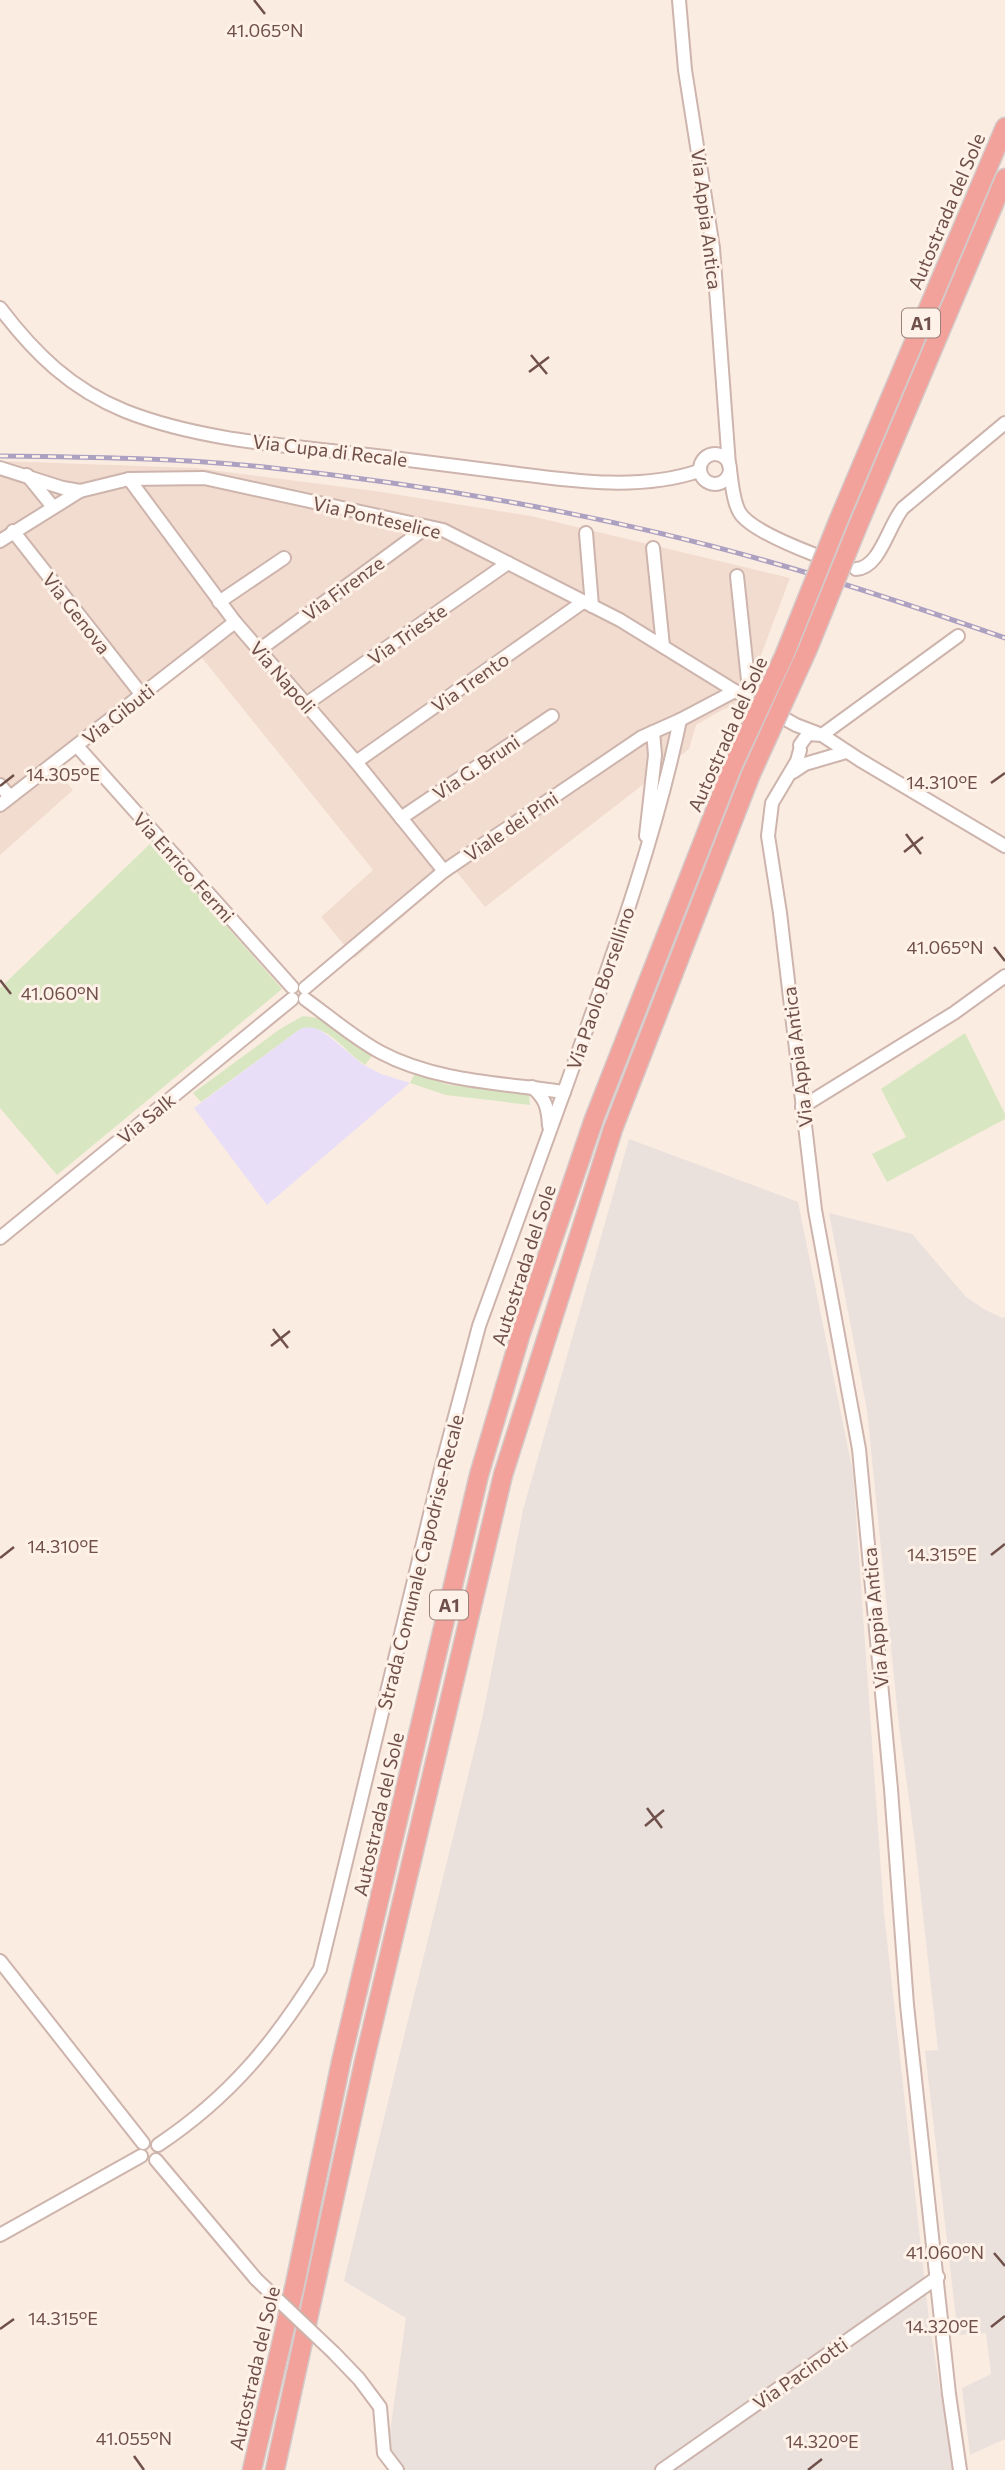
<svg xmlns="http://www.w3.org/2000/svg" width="1005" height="2470" viewBox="0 0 1005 2470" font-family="Commissioner,sans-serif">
	<rect width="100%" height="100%" fill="#fbece1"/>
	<polygon fill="#f2dcd0" points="0,461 196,468 375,491 531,516 790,578 743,703 722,710 696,725 689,749 485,907 456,871 355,958 321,917 373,870 202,658 55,769 73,790 0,855"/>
	<g fill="#eae0dc">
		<polygon points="629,1139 798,1202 853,1473 884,1913 929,2320 953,2470 389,2470 380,2457 390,2432 406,2318 344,2281 482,1719 523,1510"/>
		<polygon points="829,1213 912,1234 966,1297 984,1309 1002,1318 1005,1317 1005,2439 970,2455 962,2388 991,2374 986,2333 958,2335 925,2051 938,2050 915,1843 899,1726 867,1410"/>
	</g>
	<polygon fill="#e9def7" points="307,1026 317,1028 330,1037 362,1064 381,1074 410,1083 267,1205 194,1108 300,1029"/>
	<g fill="#d8e7c1">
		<polygon points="152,842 282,989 57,1175 0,1108 0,988"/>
		<path d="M303,1016L326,1019L372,1056L365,1065C346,1053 325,1020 300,1029L201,1102L193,1093L280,1029Z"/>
		<polygon points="965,1033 1005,1114 1005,1119 887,1182 872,1154 906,1137 881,1089"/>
		<polygon points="415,1073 449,1085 529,1093 530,1105 446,1095 410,1083"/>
	</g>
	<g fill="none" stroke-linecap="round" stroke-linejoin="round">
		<defs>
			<g id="minor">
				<polyline points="679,0 685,70 713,248 729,465"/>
				<path d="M0,308C35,354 71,389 125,411C206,443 299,446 385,457C427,462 469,468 511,473C573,481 639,491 699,471"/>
				<circle cx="715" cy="469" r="15"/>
				<polyline points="0,468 63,488 80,491 129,479 204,478 443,530 620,620 735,691 796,725 817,733"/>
				<path d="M730,470C732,483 733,502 740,513C750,529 795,547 813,554"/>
				<polyline points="27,475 53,507"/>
				<polyline points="129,479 235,622 356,762 444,871"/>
				<polyline points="13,531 142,695"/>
				<polyline points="586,533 592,606"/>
				<polyline points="0,541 80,491"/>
				<polyline points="653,548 663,646"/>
				<path d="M856,569C880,568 888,526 903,508L1005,423"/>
				<polyline points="737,576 750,699"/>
				<polyline points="219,602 284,558"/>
				<polyline points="259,650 427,527"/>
				<polyline points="306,704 508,563"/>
				<polyline points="822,735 958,636"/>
				<polyline points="800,745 808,734 822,735 860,760 1005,846"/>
				<polyline points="77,746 292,987"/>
				<polyline points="800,750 797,761 772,803 768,836 780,913 815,1210 859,1449 891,1789 907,2005 949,2394 960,2470"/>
				<polyline points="356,762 583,602"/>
				<polyline points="793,772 805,764 846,752"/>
				<polyline points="0,785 10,797"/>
				<polyline points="0,805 235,622"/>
				<polyline points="401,818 552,716"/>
				<polyline points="646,836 655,755 653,732"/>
				<polyline points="305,988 444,871 642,737 680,720 735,691"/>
				<path d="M305,999C330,1017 354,1038 380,1052C436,1082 503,1083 564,1092C608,968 653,849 680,720"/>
				<path d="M532,1087C546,1099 548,1108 549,1126"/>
				<polyline points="802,1107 954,1013 1005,976"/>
				<polyline points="0,1238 292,999"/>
				<polyline points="0,1961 143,2143"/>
				<path d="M158,2145C230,2097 275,2042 320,1969L440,1473L479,1326L564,1092"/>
				<polyline points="156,2160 256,2279"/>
				<polyline points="0,2235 141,2156"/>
				<polyline points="334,2353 359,2379 380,2407 384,2453 397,2470"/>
				<polyline points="662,2470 938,2277"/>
			</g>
			<g id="highway">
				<polyline points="839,519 1005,127"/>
				<polyline points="857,528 1005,178"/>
				<polyline points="252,2470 295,2284 341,2062 479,1475 521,1333 594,1119 733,765"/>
				<polyline points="275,2470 364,2062 503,1475 613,1129 751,774"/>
			</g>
		</defs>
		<use href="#minor" stroke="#cdb4ac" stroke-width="16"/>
		<use href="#highway" stroke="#d4cac9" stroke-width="21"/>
		<use href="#minor" stroke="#fff" stroke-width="12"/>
		<use href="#highway" stroke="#f2a19b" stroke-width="18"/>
		<defs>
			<path id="rail" d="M0,456C88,457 177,458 264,467C432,485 601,514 763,560C845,583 925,610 1005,638"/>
		</defs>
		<use href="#rail" stroke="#ada1c2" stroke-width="5"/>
		<use href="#rail" stroke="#fef1e7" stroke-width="2.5" stroke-dasharray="8" stroke-linecap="butt"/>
		<defs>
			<polyline id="minor-bridge" points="256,2279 334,2353"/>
			<g id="highway-bridge">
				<polyline points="733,765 784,656 839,519"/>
				<polyline points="751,774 807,651 857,528"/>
			</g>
		</defs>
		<use href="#minor-bridge" stroke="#cdb4ac" stroke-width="16" stroke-linecap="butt"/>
		<use href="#highway-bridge" stroke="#d4cac9" stroke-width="21" stroke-linecap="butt"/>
		<use href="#minor-bridge" stroke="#fff" stroke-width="12"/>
		<use href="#highway-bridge" stroke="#f2a19b" stroke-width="18"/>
	</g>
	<path fill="none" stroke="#70504a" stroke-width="2.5" d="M254,0L265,14M531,355L547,374M529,372L549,357M991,783L1005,773M0,786L14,775M906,834L921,854M904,852L923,837M994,947L1005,961M0,980L11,994M273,1329L288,1348M271,1346L290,1331M991,1555L1005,1544M0,1558L14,1547M647,1808L662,1828M645,1826L664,1810M994,2253L1005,2266M991,2327L1005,2316M0,2329L14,2319M134,2456L144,2470M808,2470L822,2459"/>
	<g text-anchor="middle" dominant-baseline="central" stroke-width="6" stroke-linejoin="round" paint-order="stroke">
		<g fill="#fef1e7" stroke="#9b8079" stroke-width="2">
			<rect x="902" y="308.5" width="38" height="29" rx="5"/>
			<rect x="430" y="1590.5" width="38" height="29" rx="5"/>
		</g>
		<g font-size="18" font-weight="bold" fill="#70504a">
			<text x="921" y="323">A1</text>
			<text x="449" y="1605">A1</text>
		</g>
		<g font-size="19" fill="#70504a" stroke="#fef1e7">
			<text transform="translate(946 211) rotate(-67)">Autostrada del Sole</text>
			<text transform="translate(707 219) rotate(83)">Via Appia Antica</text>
			<text transform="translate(330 450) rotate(7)">Via Cupa di Recale</text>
			<text transform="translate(377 517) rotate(13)">Via Ponteselice</text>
			<text transform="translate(343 588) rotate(-36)">Via Firenze</text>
			<text transform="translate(77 613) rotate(52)">Via Genova</text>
			<text transform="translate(407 634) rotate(-35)">Via Trieste</text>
			<text transform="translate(283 677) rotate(49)">Via Napoli</text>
			<text transform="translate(470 682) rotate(-35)">Via Trento</text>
			<text transform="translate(118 714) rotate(-38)">Via Gibuti</text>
			<text transform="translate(727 734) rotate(-66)">Autostrada del Sole</text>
			<text transform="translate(476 767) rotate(-34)">Via G. Bruni</text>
			<text transform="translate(511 826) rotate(-34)">Viale dei Pini</text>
			<text transform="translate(184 867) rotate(48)">Via Enrico Fermi</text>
			<text transform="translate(600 988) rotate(-71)">Via Paolo Borsellino</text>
			<text transform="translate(797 1057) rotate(-97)">Via Appia Antica</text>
			<text transform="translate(146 1118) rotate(-39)">Via Salk</text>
			<text transform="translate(523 1265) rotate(-72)">Autostrada del Sole</text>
			<text transform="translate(420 1562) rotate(-76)">Strada Comunale Capodrise-Recale</text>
			<text transform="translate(875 1618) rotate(-95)">Via Appia Antica</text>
			<text transform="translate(378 1814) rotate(-77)">Autostrada del Sole</text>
			<text transform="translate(254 2368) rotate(-77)">Autostrada del Sole</text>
			<text transform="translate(800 2373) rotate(-35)">Via Pacinotti</text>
		</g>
	</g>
	<g font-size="18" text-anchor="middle" fill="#70504a" stroke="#fef1e7" stroke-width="6" stroke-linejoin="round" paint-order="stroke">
		<text x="265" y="37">41.065°N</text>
		<text x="63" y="781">14.305°E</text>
		<text x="942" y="789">14.310°E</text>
		<text x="945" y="954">41.065°N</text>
		<text x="60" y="1000">41.060°N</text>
		<text x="63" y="1553">14.310°E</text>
		<text x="942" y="1561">14.315°E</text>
		<text x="945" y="2259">41.060°N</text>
		<text x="63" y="2325">14.315°E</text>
		<text x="942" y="2333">14.320°E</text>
		<text x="134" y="2445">41.055°N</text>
		<text x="822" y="2448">14.320°E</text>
	</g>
</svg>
